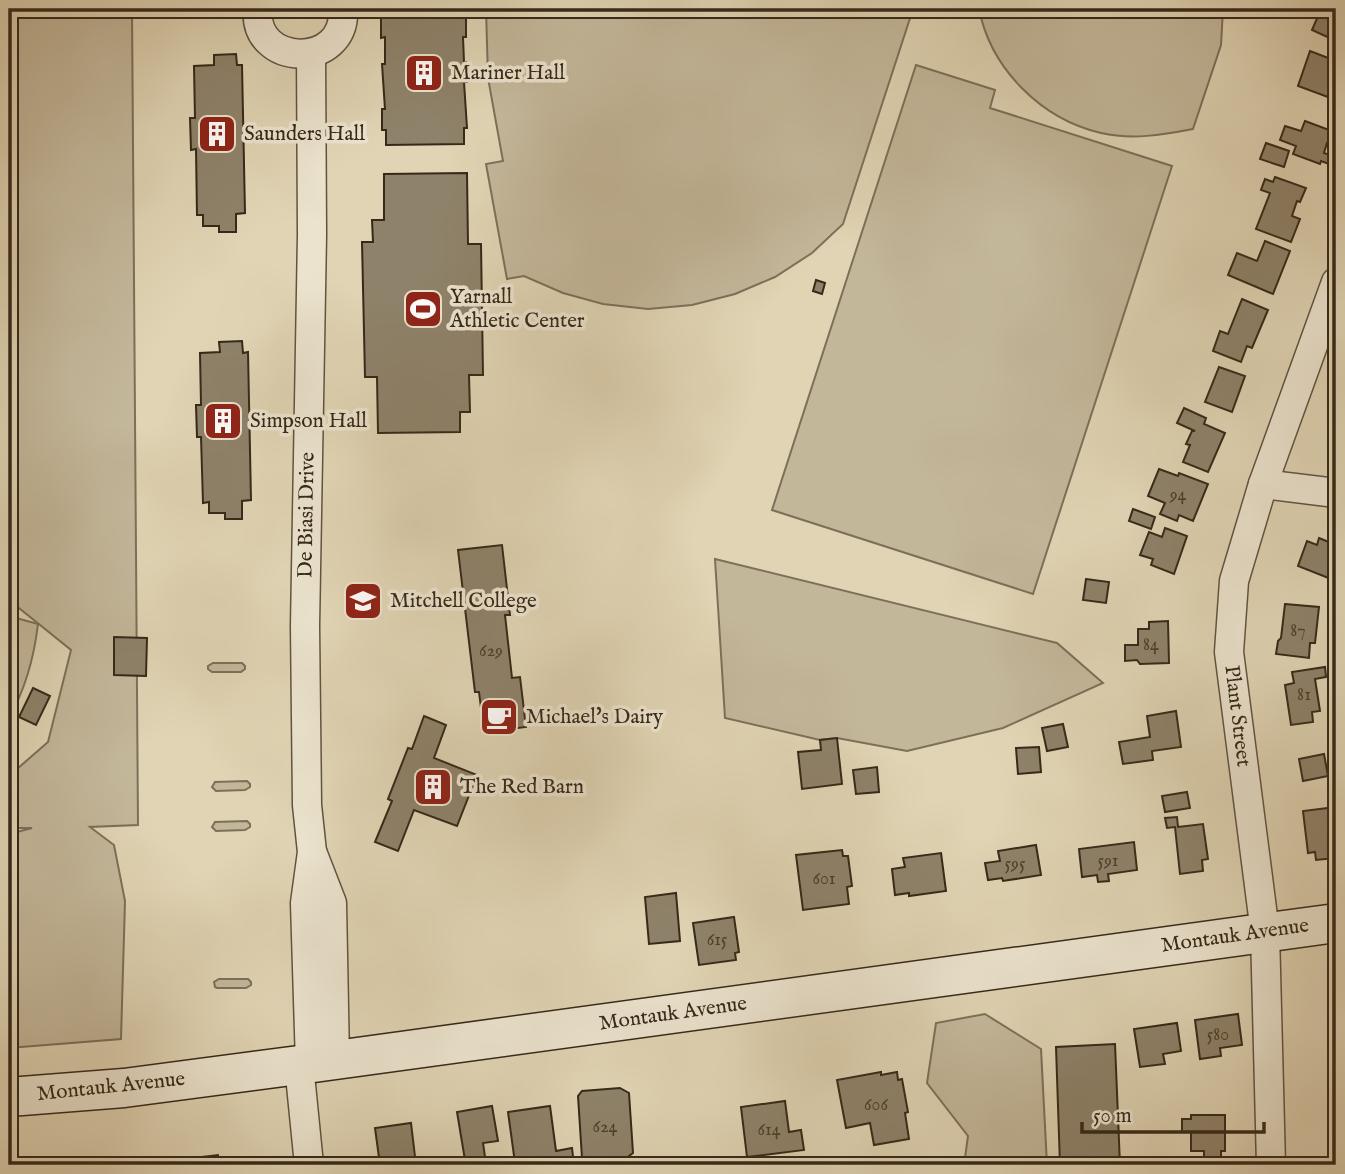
<svg xmlns="http://www.w3.org/2000/svg" width="1345" height="1174" viewBox="0 0 1345 1174" font-family="'IM FELL English',serif">
	<rect width="100%" height="100%" fill="#e0d4b4"/>
	<filter id="stains"><feTurbulence type="fractalNoise" baseFrequency=".00286" numOctaves="4"/><feColorMatrix values="0 0 0 0 .2 0 0 0 0 .09 0 0 0 0 .02 0 0 0 .5 -.17"/></filter>
	<radialGradient id="worn" r=".72"><stop offset=".6" stop-color="#630" stop-opacity="0"/><stop offset="1" stop-color="#630" stop-opacity=".3"/></radialGradient>
	<g fill="#c3b79a" stroke="#7c705a" stroke-width="2">
		<polygon points="9,9 132,9 138,825 90,827 114,845 125,901 121,1039 9,1048 9,834 32,828 9,828 9,776 48,742 71,650 9,600"/>
		<polygon points="486,9 913,9 843,224 812,253 775,277 735,294 692,305 648,309 603,304 563,293 524,276 507,279 486,164 503,161 488,78"/>
		<path d="M979,9H1223L1221,45L1193,129C1162,135 1132,140 1101,133C1041,119 991,69 979,9Z"/>
		<polygon points="916,65 995,90 990,108 1172,166 1033,594 772,510"/>
		<polygon points="715,559 1057,643 1103,683 1003,728 907,751 837,738 820,740 725,718"/>
		<path d="M9,616L38,624C34,658 26,688 9,718Z"/>
		<polygon points="213,663 242,663 245,666 245,669 241,672 212,672 208,669 208,666"/>
		<polygon points="247,781 250,784 250,787 245,790 216,791 212,787 215,782"/>
		<polygon points="247,821 250,824 250,827 245,830 216,831 212,827 215,822"/>
		<polygon points="219,979 248,979 251,982 251,985 246,988 217,988 215,987 214,982"/>
		<polygon points="985,1014 1041,1049 1047,1165 964,1165 968,1136 927,1083 936,1023"/>
	</g>
	<g fill="#8e826a" stroke="#362919" stroke-width="2">
		<polygon points="383,9 463,9 463,15 466,15 466,37 463,37 464,62 466,62 467,82 464,82 467,128 464,128 464,144 386,145 386,130 382,130 382,109 385,109 382,64 385,64 385,37 381,38 381,17 384,16"/>
		<polygon points="1321,9 1336,9 1336,41 1312,30"/>
		<polygon points="1310,51 1336,61 1336,100 1298,86"/>
		<polygon points="236,54 237,65 242,65 245,213 236,214 236,232 219,232 219,226 203,226 203,215 197,215 196,149 191,150 190,118 195,118 194,66 214,65 214,55"/>
		<polygon points="1305,121 1332,131 1331,134 1336,136 1335,146 1327,143 1324,153 1332,156 1329,164 1321,161 1320,164 1293,154 1296,146 1280,140 1285,126 1301,131"/>
		<polygon points="1266,143 1289,151 1284,167 1260,159"/>
		<polygon points="467,173 468,244 481,244 483,375 469,375 470,412 460,412 460,432 378,433 377,377 365,377 362,242 373,242 372,220 384,220 384,174"/>
		<polygon points="1275,177 1306,188 1300,202 1297,201 1292,216 1300,219 1291,242 1256,229 1270,193 1261,190 1265,179 1273,182"/>
		<polygon points="1265,241 1290,251 1273,294 1228,275 1237,253 1257,261"/>
		<polygon points="816,280 825,283 822,294 813,291"/>
		<polygon points="1242,299 1268,310 1252,348 1247,346 1241,362 1213,351 1220,331 1228,334"/>
		<polygon points="242,341 243,353 248,352 251,500 242,501 242,519 225,519 225,513 209,513 209,502 203,503 201,437 197,437 196,405 201,405 200,353 220,352 219,342"/>
		<polygon points="1219,367 1245,376 1232,412 1205,402"/>
		<polygon points="1184,408 1206,418 1204,424 1225,433 1208,472 1183,462 1190,445 1186,444 1192,431 1195,431 1177,423"/>
		<polygon points="1159,469 1178,476 1179,473 1208,484 1193,521 1179,515 1177,521 1160,514 1165,503 1148,496"/>
		<polygon points="1133,509 1155,517 1151,529 1129,521"/>
		<polygon points="1165,528 1187,536 1174,574 1151,565 1153,559 1140,555 1149,532 1162,537"/>
		<polygon points="1319,538 1336,545 1336,581 1298,566 1307,541 1317,545"/>
		<polygon points="502,545 510,615 505,615 512,678 520,677 526,727 484,732 479,692 475,692 458,550"/>
		<polygon points="1086,579 1109,582 1106,603 1083,600"/>
		<polygon points="1285,604 1319,607 1315,643 1310,643 1309,658 1276,654 1278,641 1281,638"/>
		<polygon points="1168,621 1169,663 1140,664 1137,660 1125,661 1125,645 1138,645 1138,629 1149,629 1149,622"/>
		<polygon points="114,637 147,638 146,676 114,675"/>
		<polygon points="1325,667 1326,677 1315,679 1320,711 1312,712 1313,722 1291,725 1285,685 1294,683 1292,672"/>
		<polygon points="33,688 50,696 36,725 19,717"/>
		<polygon points="1176,711 1181,747 1152,751 1153,760 1123,764 1119,742 1150,737 1147,716"/>
		<polygon points="424,716 446,725 434,758 477,775 457,826 414,810 398,851 375,842 392,801 388,799 408,748 412,749"/>
		<polygon points="1063,724 1068,747 1047,751 1042,728"/>
		<polygon points="837,738 842,784 802,789 798,752 821,750 820,740"/>
		<polygon points="1039,747 1041,772 1018,774 1016,748"/>
		<polygon points="1324,754 1328,776 1303,781 1299,759"/>
		<polygon points="877,767 879,792 856,794 853,770"/>
		<polygon points="1187,792 1190,808 1165,812 1162,796"/>
		<polygon points="1336,807 1335,858 1316,860 1315,852 1308,853 1303,811"/>
		<polygon points="1177,817 1178,827 1203,824 1208,859 1202,860 1203,871 1180,874 1175,827 1167,828 1165,818"/>
		<polygon points="1134,842 1137,870 1108,874 1109,881 1098,882 1097,875 1082,877 1079,849"/>
		<polygon points="1036,845 1041,875 1003,881 1002,878 988,880 985,863 1000,861 998,851"/>
		<polygon points="842,850 843,856 848,856 852,886 847,887 849,904 803,910 796,855"/>
		<polygon points="941,853 946,891 909,896 909,893 895,895 892,869 905,867 903,858"/>
		<polygon points="676,893 680,941 649,944 645,897"/>
		<polygon points="734,917 739,952 735,953 736,960 699,965 693,923"/>
		<polygon points="1238,1014 1242,1045 1220,1048 1221,1056 1200,1059 1195,1020"/>
		<polygon points="1177,1023 1181,1051 1163,1054 1165,1064 1140,1067 1134,1029"/>
		<polygon points="1115,1044 1120,1165 1060,1165 1056,1047"/>
		<polygon points="881,1072 881,1075 897,1072 898,1080 902,1079 908,1112 905,1113 909,1139 874,1145 870,1123 846,1128 837,1080"/>
		<polygon points="620,1088 629,1093 633,1153 629,1156 630,1165 591,1165 590,1157 582,1158 578,1096 582,1091"/>
		<polygon points="785,1101 789,1132 801,1130 804,1150 747,1157 741,1107"/>
		<polygon points="492,1106 498,1141 483,1143 485,1157 465,1160 457,1112"/>
		<polygon points="550,1106 556,1151 572,1148 574,1165 552,1165 551,1158 515,1163 508,1112"/>
		<polygon points="1191,1115 1225,1115 1225,1151 1221,1151 1221,1159 1204,1159 1204,1151 1191,1151 1191,1132 1182,1132 1182,1119 1191,1119"/>
		<polygon points="411,1123 416,1165 380,1165 375,1128"/>
		<polygon points="218,1155 219,1165 185,1165 185,1159"/>
		<polygon points="275,1160 275,1165 241,1165 241,1164"/>
	</g>
	<g fill="none" stroke-linecap="round" stroke-linejoin="round">
		<defs>
			<g id="street">
				<path d="M258,9C252,67 347,70 343,9"/>
				<polyline points="1263,484 1336,493"/>
				<polyline points="313,854 332,903 335,1060"/>
				<polyline points="310,1064 305,903 312,852 307,805 305,626 312,235 311,53"/>
				<polyline points="299,1065 309,1165"/>
				<polyline points="1271,1165 1265,932 1229,652 1234,581 1263,484 1336,282"/>
			</g>
			<polyline id="secondary" points="9,1097 124,1088 299,1065 1336,923"/>
		</defs>
		<use href="#street" stroke="#605440" stroke-width="31"/>
		<use href="#secondary" stroke="#362919" stroke-width="41"/>
		<use href="#street" stroke="#ebe3ce" stroke-width="28"/>
		<use href="#secondary" stroke="#ebe3ce" stroke-width="38"/>
	</g>
	<defs>
		<symbol id="building-square" viewBox="-11 -11 22 22"><rect x="-9" y="-9" width="18" height="18" rx="4" fill="#8f2418" stroke="#ebe3ce"/><path d="M-4-6H4V6H1V3H-1V6H-4ZM-2.5-4.3h1.7v1.8h-1.7ZM.8-4.3h1.7v1.8H.8ZM-2.5-1h1.7V.8h-1.7ZM.8-1h1.7V.8H.8Z" fill="#fff"/></symbol>
		<symbol id="stadium-square" viewBox="-11 -11 22 22"><rect x="-9" y="-9" width="18" height="18" rx="4" fill="#8f2418" stroke="#ebe3ce"/><path d="M0-5a6.5 5 0 1 0 0 10a6.5 5 0 1 0 0-10ZM-3.5-1.8h7v3.6h-7Z" fill="#fff"/></symbol>
		<symbol id="university-square" viewBox="-11 -11 22 22"><rect x="-9" y="-9" width="18" height="18" rx="4" fill="#8f2418" stroke="#ebe3ce"/><path d="M0-5L7-2L0 1L-7-2ZM-4 1L0 2.5L4 1V4Q0 6-4 4Z" fill="#fff"/></symbol>
		<symbol id="cafe-square" viewBox="-11 -11 22 22"><rect x="-9" y="-9" width="18" height="18" rx="4" fill="#8f2418" stroke="#ebe3ce"/><path d="M-5.5-4.5H6V0H3Q3 3.5 0 3.5H-2.5Q-5.5 3.5-5.5 0ZM3-3.2v2h1.7v-2ZM-6 4.5H4V6H-6Z" fill="#fff"/></symbol>
	</defs>
	<g fill-rule="evenodd">
		<use href="#building-square" x="402" y="51" width="44" height="44"/>
		<use href="#building-square" x="195" y="112" width="44" height="44"/>
		<use href="#stadium-square" x="401" y="287" width="44" height="44"/>
		<use href="#building-square" x="201" y="399" width="44" height="44"/>
		<use href="#university-square" x="341" y="579" width="44" height="44"/>
		<use href="#cafe-square" x="477" y="695" width="44" height="44"/>
		<use href="#building-square" x="411" y="765" width="44" height="44"/>
	</g>
	<g text-anchor="middle" dominant-baseline="central" stroke-width="7" stroke-linejoin="round" paint-order="stroke">
		<g font-size="18" fill="#4c3f2d">
			<text x="1178" y="495">94</text>
			<text x="1298" y="631">87</text>
			<text x="1151" y="645">84</text>
			<text x="491" y="651">629</text>
			<text x="1304" y="695">81</text>
			<text x="1108" y="861">591</text>
			<text x="1015" y="864">595</text>
			<text x="824" y="879">601</text>
			<text x="717" y="940">615</text>
			<text x="1218" y="1035">580</text>
			<text x="876" y="1105">606</text>
			<text x="605" y="1127">624</text>
			<text x="769" y="1130">614</text>
		</g>
		<g font-size="21" fill="#362919" stroke="#ebe3ce" text-anchor="start">
			<text x="451" y="73">Mariner Hall</text>
			<text x="244" y="134">Saunders Hall</text>
			<text x="450" y="297">Yarnall<tspan x="450" dy="24">Athletic Center</tspan></text>
			<text x="250" y="421">Simpson Hall</text>
			<text x="390" y="601">Mitchell College</text>
			<text x="526" y="717">Michael's Dairy</text>
			<text x="460" y="787">The Red Barn</text>
		</g>
		<g font-size="21" fill="#362919" stroke="#ebe3ce">
			<text transform="translate(307 515) rotate(-89)">De Biasi Drive</text>
			<text transform="translate(1237 716) rotate(83)">Plant Street</text>
			<text transform="translate(1235 936) rotate(-8)">Montauk Avenue</text>
			<text transform="translate(673 1014) rotate(-8)">Montauk Avenue</text>
			<text transform="translate(111 1087) rotate(-6)">Montauk Avenue</text>
		</g>
	</g>
	<rect width="1345" height="1174" fill="none" stroke="#e0d4b4" stroke-width="35"/>
	<rect x="10" y="10" width="1324" height="1153" fill="none" stroke="#362919" stroke-width="3.5"/>
	<rect x="18" y="18" width="1310" height="1139" fill="none" stroke="#362919" stroke-width="2"/>
	<path d="M1082 1122v10h182v-10" fill="none" stroke="#362919" stroke-width="3.5"/>
	<text x="1093" y="1122" font-size="21" fill="#362919" stroke="#ebe3ce" stroke-width="5" paint-order="stroke">50 m</text>
	<rect width="100%" height="100%" filter="url(#stains)"/>
	<rect width="100%" height="100%" fill="url(#worn)"/>
</svg>
